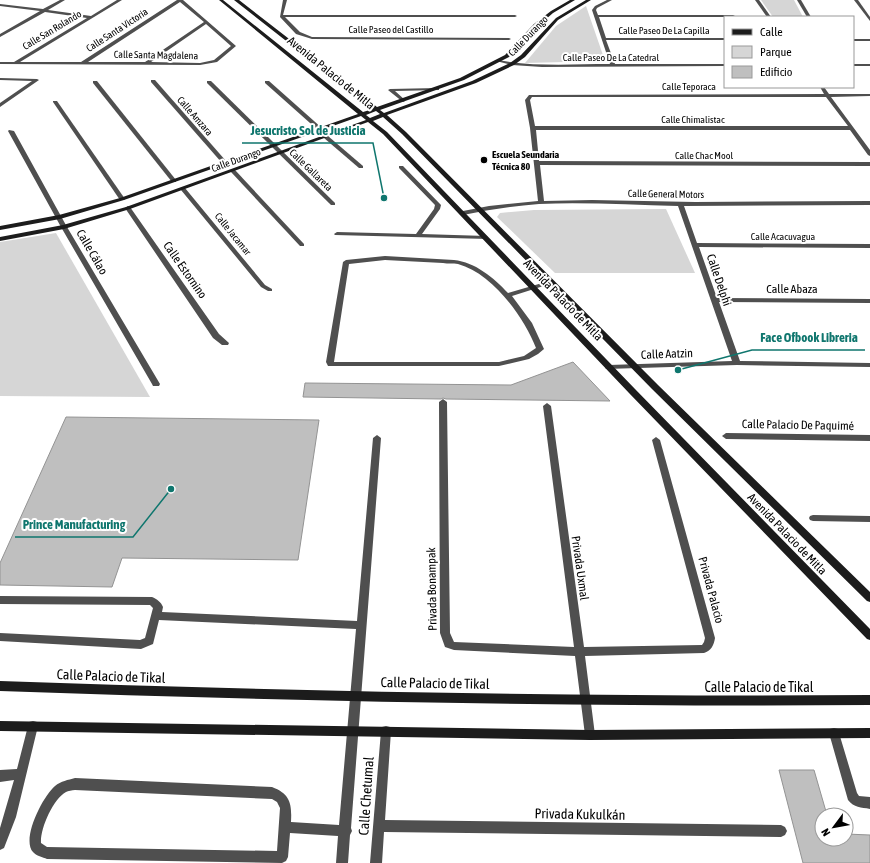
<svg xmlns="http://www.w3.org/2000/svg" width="870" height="863" viewBox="0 0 870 863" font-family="'Asap Condensed',sans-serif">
	<rect width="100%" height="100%" fill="#fff"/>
	<g fill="#d6d6d6">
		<polygon points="761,0 794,0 803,17 773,17"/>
		<polygon points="586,6 605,61 525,63 556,26"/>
		<polygon points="666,209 695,273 555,273 497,217 500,213 534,210"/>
		<polygon points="56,233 150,397 0,396 0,242"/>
	</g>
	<g fill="#bfbfbf" stroke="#939393">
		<polygon points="573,362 610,401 446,399 443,398 441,399 303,397 305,383 511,385"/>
		<polygon points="66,417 319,420 298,560 122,558 112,587 0,585 0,563"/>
		<polygon points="779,770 814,770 827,815 822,815 822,839 846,839 846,834 870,835 870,863 803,863"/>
	</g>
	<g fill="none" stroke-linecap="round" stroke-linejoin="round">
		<g fill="#4f4f4f" fill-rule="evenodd">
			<polygon points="399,166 403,166 441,205 440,209 422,234 486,236 488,237 488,239 335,235 334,234 337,232 416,234 434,209 435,205 399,168"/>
			<path d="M385,256L454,260C475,262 494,278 508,293L549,281H553V283L512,296L532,323L544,349L538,354L529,359L499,366H328L326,362L343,262L346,260ZM385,260C404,261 424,262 443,263C448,264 453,263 458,264C492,273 524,317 536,348L524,356L499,362H334L349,264Z"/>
			<path d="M377,435L381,438L351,828L352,831L350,835L348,863H336L338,836L290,833L288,857L286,861L282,863L47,859C43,857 36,856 33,852C21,839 43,796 55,786C61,781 68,780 75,778L272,787C290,794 292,803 291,822L339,825L356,629L159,620L153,644L141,649L0,641V633L140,640L145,638L153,608L150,605L0,604V596L152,597C157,599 161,602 163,607L162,612L357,621L373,438ZM75,790L272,799L277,802L280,808L277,851L47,847L41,843C40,829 53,799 66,792C68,791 72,790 75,790Z"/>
			<polygon points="33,721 37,722 38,726 16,817 4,848 0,850 0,828 14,780 0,782 0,770 17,769 28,726 29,722"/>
			<path d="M834,728L838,729L839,733L857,793L859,796L870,797V809C861,807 854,808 848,800L829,733L830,729Z"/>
		</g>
		<g fill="#4f4f4f" fill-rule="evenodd">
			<path d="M60,0H65L48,10L91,16L117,0H122L20,62H81L177,0H183L236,46L217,62L200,65L0,64V62H14L87,18L45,12L0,37V34L40,11L0,6V4L43,9ZM180,2L204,22L145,62H88ZM206,24L231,46L214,60L200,63L151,62Z"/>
			<polygon points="283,0 287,0 283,15 515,15 517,16 515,17 285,17 300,32 312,37 509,38 511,39 509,40 312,39 296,34 280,17"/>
			<path d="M607,0H612L597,8L596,10L598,15H733L735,16L725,17H599L606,38H725V40H606L615,64H725V66L542,67L512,65L496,61L498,60C535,67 573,64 610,64L592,10L595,6Z"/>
			<polygon points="755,0 759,0 771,17 767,17"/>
			<polygon points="797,0 801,0 811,17 807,17"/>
			<polygon points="854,0 858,0 870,17 870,21"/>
			<rect x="853" y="39" width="17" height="2"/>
			<rect x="853" y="64" width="17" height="2"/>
			<polygon points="0,78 37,79 39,80 0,107 0,103 32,81 0,80"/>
			<polygon points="151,80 155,80 226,161 226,163 222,163 151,82"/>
			<polygon points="93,81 97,81 176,180 176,182 172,182 93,83"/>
			<polygon points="207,81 211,81 335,203 335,205 331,205 207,83"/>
			<polygon points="265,81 269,81 323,129 323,131 319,131 265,83"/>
			<path d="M820,87H824L829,94H870V96L831,97L870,150V156L868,155L850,130H536L539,161L870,162V166L540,165L544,201L592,200L695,202L870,201V205L684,206L697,243L870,244V248L699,247L717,298L870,299V303L719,302L740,361L870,363V367L737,365L606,369L605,367L606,365H609L732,361L678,206C632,205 585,202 539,204C513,206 488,210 463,215L460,213L463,211L489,206L538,201L530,128L525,100L529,95L824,94ZM532,97H826L848,126H535L530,100Z"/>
			<polygon points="437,88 439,88 439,90 395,91 405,100 405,101 403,102 388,90 390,89"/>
			<polygon points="53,101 57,101 125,199 124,200 120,200 53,102"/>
			<polygon points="9,130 14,131 67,227 160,384 159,386 153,386 152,384 61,227 8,131"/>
			<polygon points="324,136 328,136 363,166 363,168 359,168 324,138"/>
			<polygon points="231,170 235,170 304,244 304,246 300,246 231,172"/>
			<polygon points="183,187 185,188 265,285 272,289 272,291 268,291 261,287 181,190 181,188"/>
			<polygon points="128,206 130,207 219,334 229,343 228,345 222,345 213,338 125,208"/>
			<path d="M443,399L447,402L450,633L454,642L574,647L543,406L547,403L551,406L584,647L702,645L704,642L705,638L652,440L656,437L660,440L715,638C714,645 711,651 704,653L585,656L595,735L594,739L590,740L586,739L585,735L575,656L454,650L445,647L440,633L439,402Z"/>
			<polygon points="726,433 870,435 870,441 726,439 722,436"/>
			<polygon points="813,515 870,516 870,522 813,521 810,520 809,518 810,516"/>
			<polygon points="386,726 390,727 391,731 385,820 781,825 785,827 787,831 785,835 781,837 384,832 382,863 370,863 381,731 382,727"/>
		</g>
		<g fill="#1c1c1c" fill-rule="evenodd">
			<path d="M219,0H223L363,112L373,109L234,0H239L377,107L460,78L505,55L534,24L551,11L570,0H575L553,13L538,26L509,57L464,80L380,110L384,113L472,81L510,63L521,55L556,18L586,0H591L558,20L525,57L514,65L476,83L387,115L406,132L658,385L870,592V602L867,601L652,389L402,134L383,117L373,121L387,132L635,389L870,629V640L867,639L629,393L383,134L368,122L130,209L64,229L0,241V237L63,225L126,207L366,120L361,116L124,200L60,219L0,230V226L59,215L120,198L358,114ZM376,111L380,114L370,118L366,115Z"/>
			<path d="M0,681C290,691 580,697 870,695V705C580,707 290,701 0,691Z"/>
			<polygon points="0,721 590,730 870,728 870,738 590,740 0,731"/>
		</g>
	</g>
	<circle fill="#000" stroke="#fff" stroke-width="1.5" cx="484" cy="160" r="4"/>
	<g text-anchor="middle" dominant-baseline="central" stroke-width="4" stroke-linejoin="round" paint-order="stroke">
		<g font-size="10" fill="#000" stroke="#fff">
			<text x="391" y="29">Calle Paseo del Castillo</text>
			<text transform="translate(52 30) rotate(-31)">Calle San Rolando</text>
			<text transform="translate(117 30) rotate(-33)">Calle Santa Victoria</text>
			<text x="664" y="30">Calle Paseo De La Capilla</text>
			<text transform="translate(528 36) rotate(-46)">Calle Durango</text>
			<text transform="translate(156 55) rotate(1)">Calle Santa Magdalena</text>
			<text x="611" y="57">Calle Paseo De La Catedral</text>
			<text x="689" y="86">Calle Teporaca</text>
			<text transform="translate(195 116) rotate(49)">Calle Amzara</text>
			<text x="693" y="119">Calle Chimalistac</text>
			<text x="704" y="155">Calle Chac Mool</text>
			<text transform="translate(236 160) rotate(-20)">Calle Durango</text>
			<text transform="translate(311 170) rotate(44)">Calle Gallareta</text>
			<text transform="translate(666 194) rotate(1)">Calle General Motors</text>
			<text transform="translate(233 234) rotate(51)">Calle Jacamar</text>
			<text x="783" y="236">Calle Acacuvagua</text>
		</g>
		<g font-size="10" font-weight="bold" fill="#000" stroke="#fff" text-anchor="start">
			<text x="492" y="154">Escuela Seundaria<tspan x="492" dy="12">Técnica 80</tspan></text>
		</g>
		<g font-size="12" fill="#000" stroke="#fff">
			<text transform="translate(331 73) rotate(39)">Avenida Palacio de Mitla</text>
			<text transform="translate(92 252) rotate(60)">Calle Cálao</text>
			<text transform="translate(185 270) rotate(55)">Calle Estornino</text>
			<text transform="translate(719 280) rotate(71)">Calle Delphi</text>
			<text x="792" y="289">Calle Abaza</text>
			<text transform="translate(563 300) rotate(46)">Avenida Palacio de Mitla</text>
			<text transform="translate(667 354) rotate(-2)">Calle Aatzin</text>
			<text transform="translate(798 425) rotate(1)">Calle Palacio De Paquimé</text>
			<text transform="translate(787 534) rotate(46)">Avenida Palacio de Mitla</text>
			<text transform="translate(580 568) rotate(82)">Privada Uxmal</text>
			<text transform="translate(432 589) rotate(-91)">Privada Bonampak</text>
			<text transform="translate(711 590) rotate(75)">Privada Palacio</text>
		</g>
		<g font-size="14" fill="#000" stroke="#fff">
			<text transform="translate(111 676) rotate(2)">Calle Palacio de Tikal</text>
			<text transform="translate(435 683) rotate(1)">Calle Palacio de Tikal</text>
			<text x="759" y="687">Calle Palacio de Tikal</text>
			<text transform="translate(366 796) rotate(-86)">Calle Chetumal</text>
			<text transform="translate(580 814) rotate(1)">Privada Kukulkán</text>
		</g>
	</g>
	<path fill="none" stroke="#0f766e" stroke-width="1.5" d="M384 198L373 143H242M678 370L752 350H865M171 489L133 537H15"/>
	<g fill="#0f766e" stroke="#fff" stroke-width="1.5">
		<circle cx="384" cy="198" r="4"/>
		<circle cx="678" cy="370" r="4"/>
		<circle cx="171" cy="489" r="4"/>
	</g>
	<g font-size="13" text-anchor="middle" font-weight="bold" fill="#0f766e" stroke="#fff" stroke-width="4" stroke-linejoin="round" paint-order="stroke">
		<text x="308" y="135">Jesucristo Sol de Justicia</text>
		<text x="809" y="342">Face Ofbook Libreria</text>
		<text x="74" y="529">Prince Manufacturing</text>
	</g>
	<rect x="724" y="16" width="130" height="72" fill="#ffffff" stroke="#999999"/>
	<rect x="732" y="29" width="20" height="6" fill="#1c1c1c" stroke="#999999"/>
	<text x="760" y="36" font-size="12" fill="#000000">Calle</text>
	<rect x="732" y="46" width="20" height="12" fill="#d6d6d6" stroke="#999999"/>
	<text x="760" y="56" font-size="12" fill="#000000">Parque</text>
	<rect x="732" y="66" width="20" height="12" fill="#bfbfbf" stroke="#999999"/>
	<text x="760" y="76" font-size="12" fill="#000000">Edificio</text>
	<g transform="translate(834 827) rotate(238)"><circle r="19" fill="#ffffff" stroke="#999999"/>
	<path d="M0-3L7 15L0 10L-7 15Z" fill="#000000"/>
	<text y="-6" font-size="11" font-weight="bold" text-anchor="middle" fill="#000000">N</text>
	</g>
</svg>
